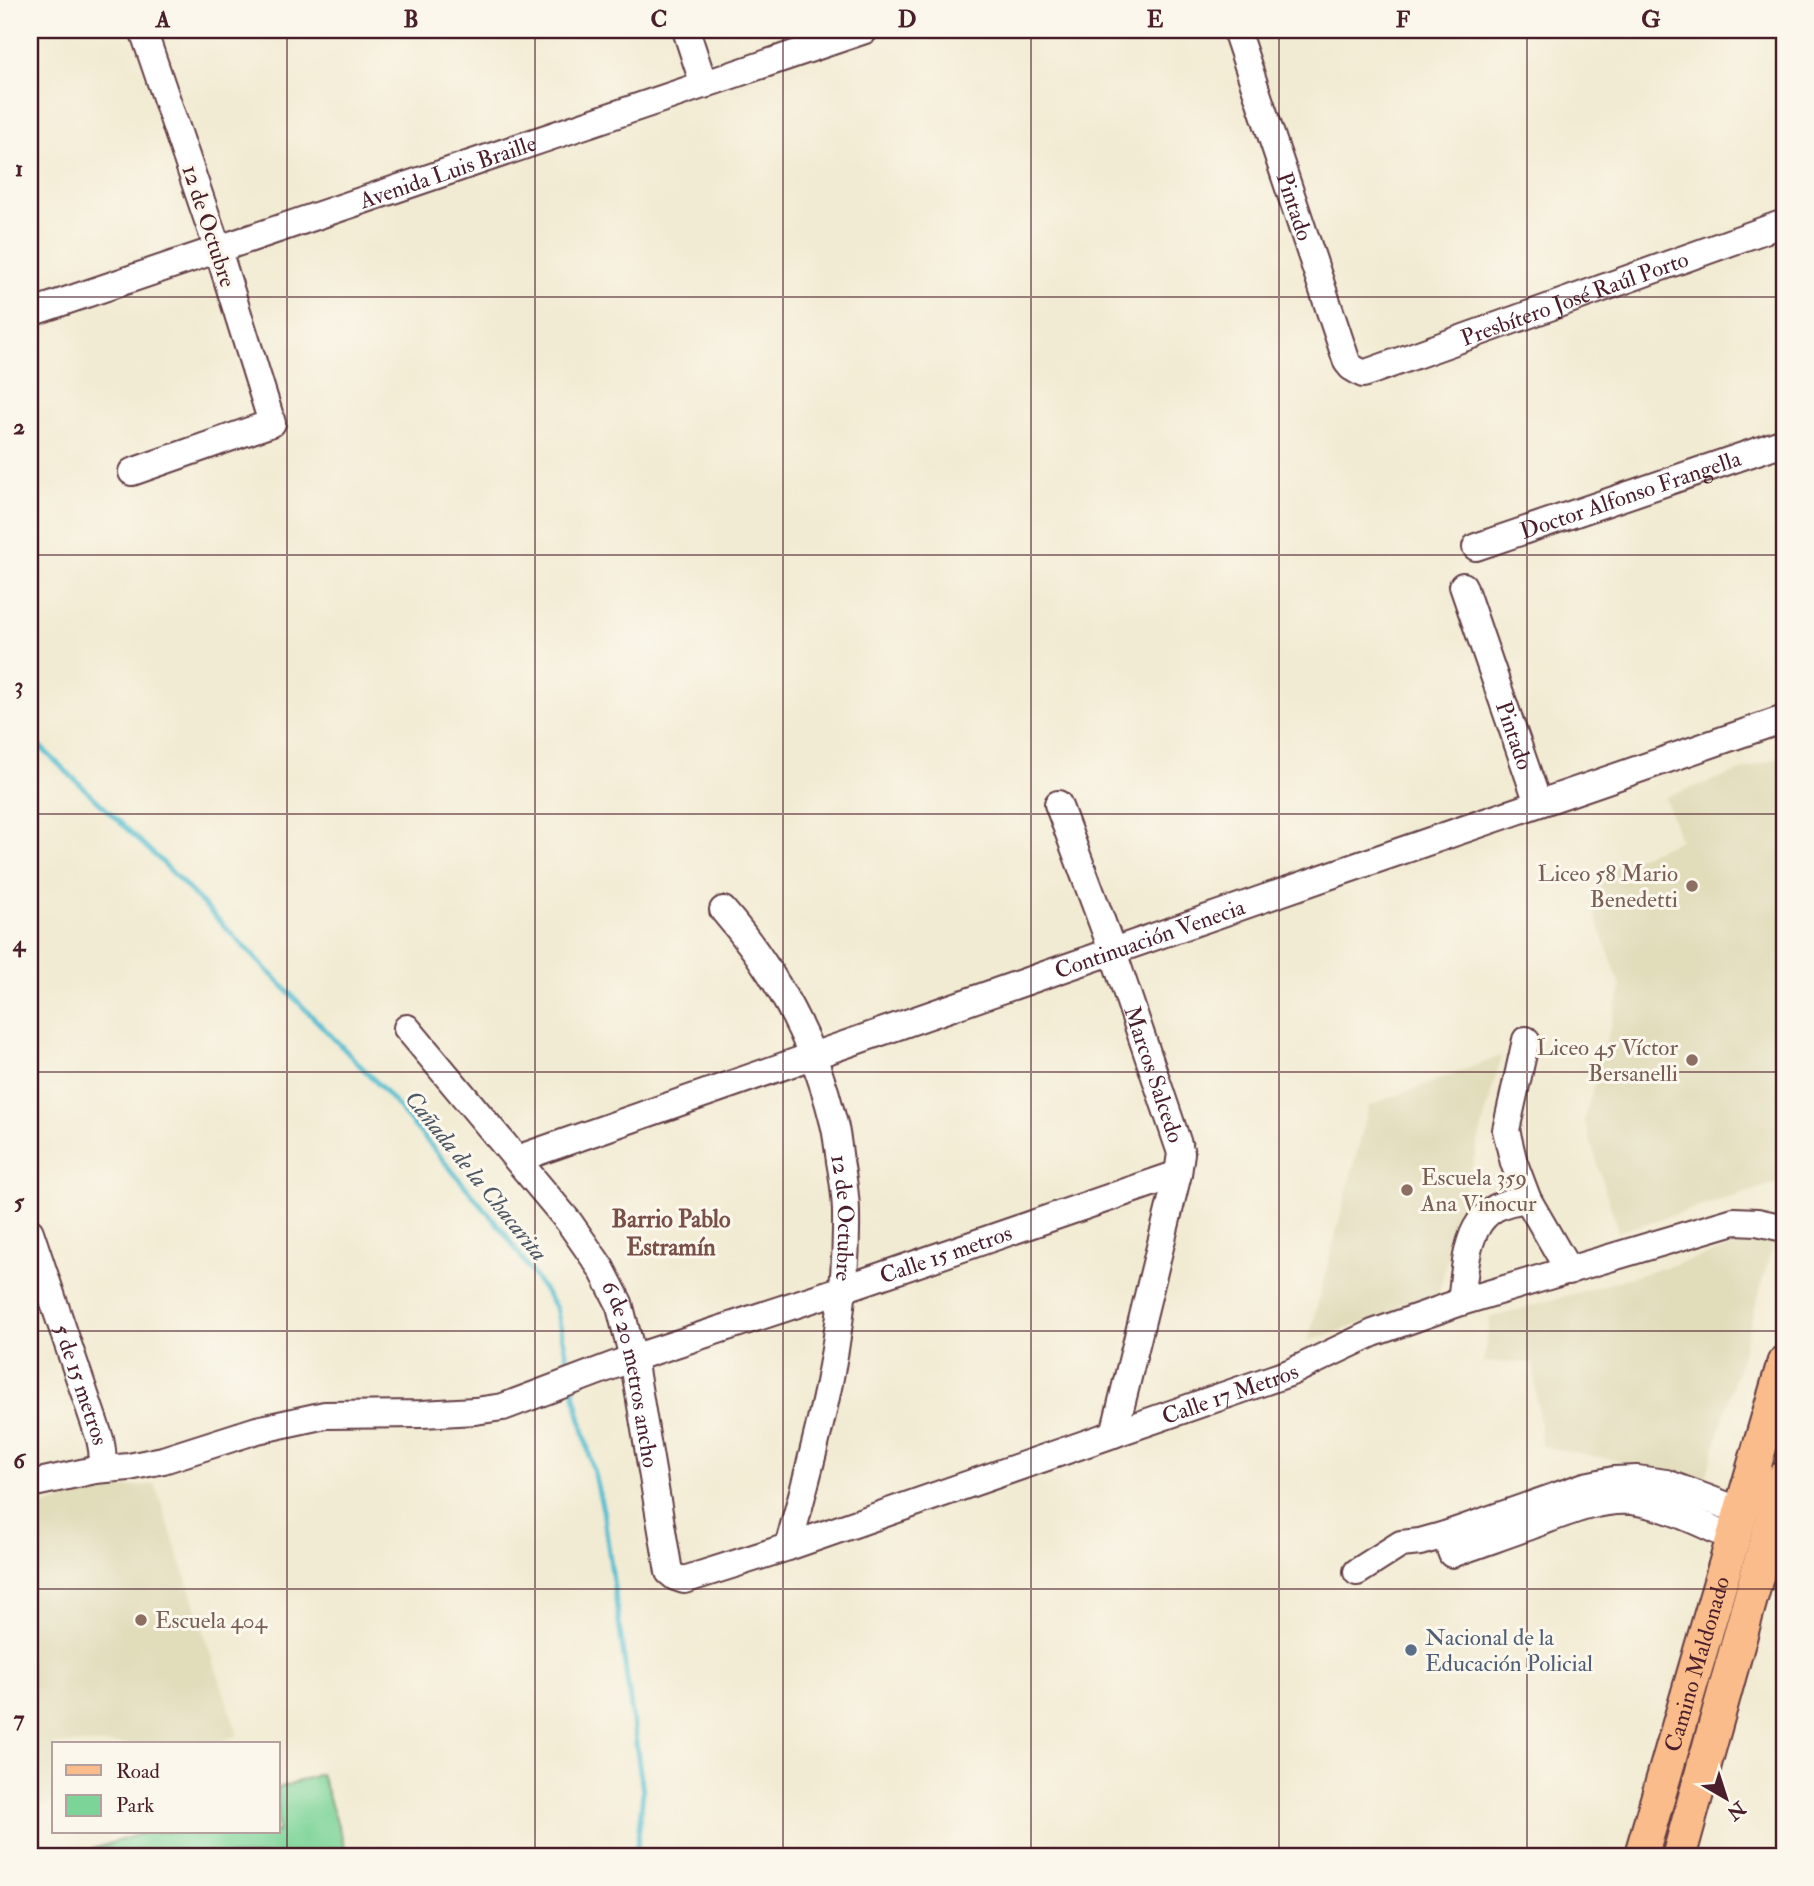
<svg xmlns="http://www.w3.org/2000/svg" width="1814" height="1886" viewBox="0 0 1814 1886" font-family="'IM FELL Double Pica',serif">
	<rect width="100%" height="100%" fill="#fbf7ec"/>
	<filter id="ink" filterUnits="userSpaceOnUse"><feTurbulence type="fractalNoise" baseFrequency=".0143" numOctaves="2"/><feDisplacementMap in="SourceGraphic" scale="14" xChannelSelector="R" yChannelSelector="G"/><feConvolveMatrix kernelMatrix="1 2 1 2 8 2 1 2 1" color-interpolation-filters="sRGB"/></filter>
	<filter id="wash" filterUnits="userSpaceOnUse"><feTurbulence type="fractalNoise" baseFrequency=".00686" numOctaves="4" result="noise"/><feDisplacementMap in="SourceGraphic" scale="28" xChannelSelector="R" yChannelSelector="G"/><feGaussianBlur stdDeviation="1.57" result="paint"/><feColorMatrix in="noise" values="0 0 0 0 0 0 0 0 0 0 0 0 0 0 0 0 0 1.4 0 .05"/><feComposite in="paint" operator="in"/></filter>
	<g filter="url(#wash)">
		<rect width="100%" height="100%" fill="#f2ebd3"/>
		<g fill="#e1dcba">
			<polygon points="1784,756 1784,1181 1618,1232 1584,1120 1621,988 1591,903 1608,869 1680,840 1665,797"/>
			<polygon points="1501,1056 1437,1299 1308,1341 1369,1106"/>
			<polygon points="1776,1235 1706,1478 1542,1446 1533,1363 1484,1362 1490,1318"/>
			<polygon points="155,1484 238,1735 212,1744 54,1744 54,1801 30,1810 30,1510 94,1491"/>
		</g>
		<polygon fill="#7dd498" stroke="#647a62" stroke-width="2" points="321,1774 348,1856 71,1856 146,1832 278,1832 278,1788"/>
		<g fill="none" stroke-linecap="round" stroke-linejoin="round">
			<g stroke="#55bed1" stroke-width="5">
				<polyline points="30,737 162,862 382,1088 504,1232 556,1308 571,1375"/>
				<polyline points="573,1388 603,1510 643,1792 636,1856"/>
			</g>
		</g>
	</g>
	<g filter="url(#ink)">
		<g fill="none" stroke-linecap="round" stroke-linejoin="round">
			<defs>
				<g id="minor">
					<polyline points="686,30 704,85"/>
					<path id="s1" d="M1236,30L1347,362L1351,367L1363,374L1784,223"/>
					<path id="s2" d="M30,313L865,30"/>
					<polyline points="132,472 272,423 218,250 143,30"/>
					<path id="s3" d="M1476,547L1784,442"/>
					<path id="s4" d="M1463,586L1538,803"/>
					<path id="s5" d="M1058,804L1113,952L1181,1153L1178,1174L1114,1434"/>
					<path id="s6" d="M723,910C775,970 814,1042 833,1120C837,1133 838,1148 840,1161C843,1178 846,1197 846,1214C848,1328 818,1439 788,1547"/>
					<path id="s7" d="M407,1028L569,1222L601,1268L619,1303L633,1358L669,1572L675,1577L684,1580L788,1547L1289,1373L1373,1333L1461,1302L1734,1221L1757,1222L1784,1228"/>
					<polyline points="1526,1040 1506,1130 1514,1163 1528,1200 1569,1271"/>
					<path id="s8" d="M517,1159L1337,873L1784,719"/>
					<path id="s9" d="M30,1232L100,1439C103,1454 105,1459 95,1470L30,1484"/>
					<path d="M1461,1302C1467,1254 1466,1202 1528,1200"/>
					<path id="s10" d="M95,1470L129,1467L163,1460L257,1430L325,1415L422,1414L475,1411L503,1407L633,1358L843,1289L1178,1174"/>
					<path d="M1445,1535L1452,1554C1479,1544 1506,1535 1533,1525C1563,1514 1599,1498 1632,1501C1665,1505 1702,1524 1733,1538"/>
					<polyline points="1357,1572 1401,1544 1420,1542 1445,1535 1585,1486 1614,1480 1637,1479 1666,1483 1741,1511"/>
				</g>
				<g id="major">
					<path id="s11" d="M1641,1856L1784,1363"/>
					<polyline points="1679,1856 1784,1478"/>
				</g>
			</defs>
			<use href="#minor" stroke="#633e44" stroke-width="30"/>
			<use href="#major" stroke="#633e44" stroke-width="37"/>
			<use href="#minor" stroke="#fff" stroke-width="26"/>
			<use href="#major" stroke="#fabc8b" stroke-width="33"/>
		</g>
	</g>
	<path fill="none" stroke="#4a1f2b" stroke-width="2" stroke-opacity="0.55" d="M287,30V1856M535,30V1856M783,30V1856M1031,30V1856M1279,30V1856M1527,30V1856M30,297H1784M30,555H1784M30,814H1784M30,1072H1784M30,1331H1784M30,1589H1784"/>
	<g fill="#8d6e63" stroke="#fbf7ec" stroke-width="2.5">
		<circle cx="1692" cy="886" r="7"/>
		<circle cx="1692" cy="1060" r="7"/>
		<circle cx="1407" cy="1190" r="7"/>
		<circle cx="141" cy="1620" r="7"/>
	</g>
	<circle fill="#5c6f8a" stroke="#fbf7ec" stroke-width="2.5" cx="1411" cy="1650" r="7"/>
	<g text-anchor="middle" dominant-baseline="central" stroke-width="6" stroke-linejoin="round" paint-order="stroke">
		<g font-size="23" fill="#4a1f2b" stroke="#fbf7ec">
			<text stroke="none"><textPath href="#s2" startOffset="441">Avenida Luis Braille</textPath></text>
			<text stroke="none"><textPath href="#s1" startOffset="186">Pintado</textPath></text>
			<text transform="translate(209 226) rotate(72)">12 de Octubre</text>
			<text stroke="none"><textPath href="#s1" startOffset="595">Presbítero José Raúl Porto</textPath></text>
			<text stroke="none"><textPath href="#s3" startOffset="163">Doctor Alfonso Frangella</textPath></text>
			<text stroke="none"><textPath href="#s4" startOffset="158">Pintado</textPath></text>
			<text stroke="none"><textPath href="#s8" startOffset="670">Continuación Venecia</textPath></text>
			<text stroke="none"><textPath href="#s5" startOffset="287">Marcos Salcedo</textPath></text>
			<text stroke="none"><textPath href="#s6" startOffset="338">12 de Octubre</textPath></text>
			<text stroke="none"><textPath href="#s10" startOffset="884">Calle 15 metros</textPath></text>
			<text stroke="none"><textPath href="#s7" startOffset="420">6 de 20 metros ancho</textPath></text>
			<text stroke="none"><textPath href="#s9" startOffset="161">5 de 15 metros</textPath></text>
			<text stroke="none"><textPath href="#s7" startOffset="1216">Calle 17 Metros</textPath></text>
			<text stroke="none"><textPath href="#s11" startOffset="200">Camino Maldonado</textPath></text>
		</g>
		<g font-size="23" fill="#785e54" stroke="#fbf7ec" text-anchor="end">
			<text x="1678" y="873">Liceo 58 Mario<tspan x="1678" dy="26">Benedetti</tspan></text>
			<text x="1678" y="1047">Liceo 45 Víctor<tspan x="1678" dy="26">Bersanelli</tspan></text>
			<text x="1421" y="1177" text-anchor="start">Escuela 359<tspan x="1421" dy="26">Ana Vinocur</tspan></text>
			<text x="155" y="1620" text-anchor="start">Escuela 404</text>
		</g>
		<g font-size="23" fill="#4e5e75" stroke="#fbf7ec" text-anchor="start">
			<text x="1425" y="1637">Nacional de la<tspan x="1425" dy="26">Educación Policial</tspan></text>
		</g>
		<g font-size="24" font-style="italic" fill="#4e5765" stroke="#fbf7ec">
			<text transform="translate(476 1176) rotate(51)">Cañada de la Chacarita</text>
		</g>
		<g font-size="24" font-weight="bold" fill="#7a4f48" stroke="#fbf7ec">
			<text x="671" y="1219">Barrio Pablo<tspan x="671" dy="28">Estramín</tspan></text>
		</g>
	</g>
	<rect width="1814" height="1886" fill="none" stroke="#fbf7ec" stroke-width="77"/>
	<rect x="52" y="1742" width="228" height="91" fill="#fbf7ec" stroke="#b4a19f" stroke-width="2"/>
	<rect x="66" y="1765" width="35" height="10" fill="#fabc8b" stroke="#b4a19f" stroke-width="2"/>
	<text x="116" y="1778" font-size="21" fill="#4a1f2b">Road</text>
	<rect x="66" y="1795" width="35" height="21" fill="#7dd498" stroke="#b4a19f" stroke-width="2"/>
	<text x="116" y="1812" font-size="21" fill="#4a1f2b">Park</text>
	<g transform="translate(1726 1798) rotate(141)" stroke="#fbf7ec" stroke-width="5" paint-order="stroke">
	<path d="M0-5L12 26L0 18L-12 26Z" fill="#4a1f2b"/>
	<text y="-10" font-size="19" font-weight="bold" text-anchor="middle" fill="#4a1f2b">N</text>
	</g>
	<rect x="38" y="38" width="1738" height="1810" fill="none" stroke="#4a1f2b" stroke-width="2.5"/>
	<g font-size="23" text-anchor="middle" font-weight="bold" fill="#4a1f2b">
		<text x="163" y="27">A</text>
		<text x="411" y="27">B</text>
		<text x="659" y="27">C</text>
		<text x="907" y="27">D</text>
		<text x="1155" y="27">E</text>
		<text x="1403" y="27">F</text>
		<text x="1651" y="27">G</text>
		<text x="19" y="176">1</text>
		<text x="19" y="434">2</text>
		<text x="19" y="693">3</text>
		<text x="19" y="951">4</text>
		<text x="19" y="1209">5</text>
		<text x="19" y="1468">6</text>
		<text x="19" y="1726">7</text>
	</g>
</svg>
